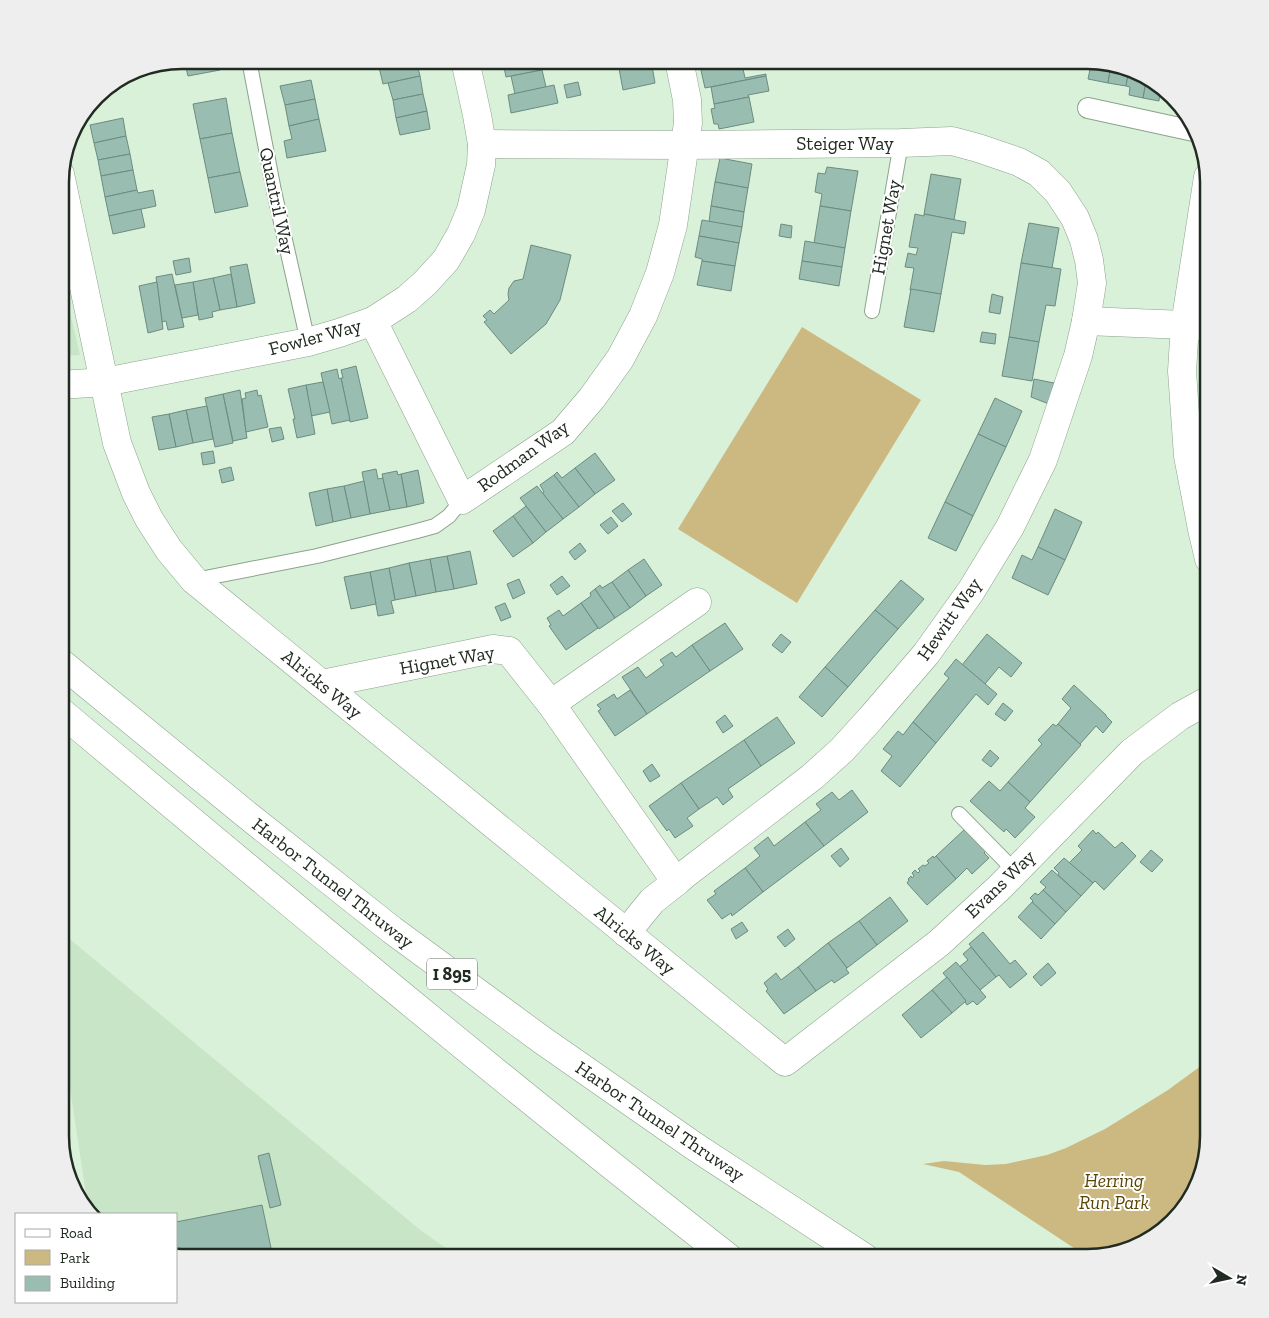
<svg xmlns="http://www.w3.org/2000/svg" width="1269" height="1318" viewBox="0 0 1269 1318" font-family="'Zilla Slab',serif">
	<rect width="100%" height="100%" fill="#d9f1d8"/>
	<g fill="#c8e5c8">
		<polygon points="60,271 80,355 60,356"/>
		<polygon points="60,931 419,1229 460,1258 182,1258 176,1257 176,1214 89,1214 60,1022"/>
	</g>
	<g fill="#cbb981">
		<polygon points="802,327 921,400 797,603 678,529"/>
		<polygon points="1209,1060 1209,1136 1197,1190 1167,1228 1133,1249 1089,1258 959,1172 923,1164 944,1161 985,1165 1006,1164 1047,1155 1066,1148 1105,1129 1168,1090"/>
	</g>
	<g fill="#9abdb1" stroke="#6b8c80">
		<polygon points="184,60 218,60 220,70 188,76"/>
		<polygon points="413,60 416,60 420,76 383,84 379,67"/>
		<polygon points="508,60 540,60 542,70 506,77 503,62"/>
		<polygon points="588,60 651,60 655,83 623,90 618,63 590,69"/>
		<polygon points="705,60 732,60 706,65"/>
		<polygon points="732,60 741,60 745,78 766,74 766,76 705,88 700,66"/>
		<polygon points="1092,60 1111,65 1108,83 1088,79"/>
		<polygon points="1111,65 1129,70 1126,86 1108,83"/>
		<polygon points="542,70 546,87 515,94 511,76"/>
		<polygon points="1129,70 1141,73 1147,77 1143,98 1129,95 1130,87 1126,86"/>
		<polygon points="420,76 423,94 393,100 388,83"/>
		<polygon points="766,76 769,91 748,95 749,97 714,104 711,87"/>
		<polygon points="1147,77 1164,90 1164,93 1160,92 1159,101 1143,98"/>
		<polygon points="311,80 315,99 285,105 280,86"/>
		<polygon points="115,82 117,91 98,95 101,90"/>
		<polygon points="578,82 581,95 567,98 564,85"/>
		<polygon points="554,85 558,103 511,113 508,95"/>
		<polygon points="423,94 427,111 396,118 393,100"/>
		<polygon points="749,97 754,122 719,129 718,124 714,124 711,109 715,108 714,104"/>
		<polygon points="226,98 232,133 200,139 193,104"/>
		<polygon points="315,99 319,119 289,126 285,105"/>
		<polygon points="427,111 430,129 400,135 396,118"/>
		<polygon points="123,118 126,136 94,143 90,125"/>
		<polygon points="319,119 326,151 287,158 284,141 292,139 289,126"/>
		<polygon points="232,133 240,172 208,178 200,139"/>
		<polygon points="126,136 130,154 98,160 94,143"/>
		<polygon points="130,154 133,170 101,176 98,160"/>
		<polygon points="720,158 752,164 748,188 715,182"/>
		<polygon points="827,167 858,171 851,211 820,206 822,194 815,192 818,173 825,174"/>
		<polygon points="133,170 137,190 105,197 101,176"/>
		<polygon points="240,172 248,206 215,213 208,178"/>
		<polygon points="931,174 961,179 954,220 924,214"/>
		<polygon points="715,182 748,188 744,212 711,206"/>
		<polygon points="137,190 138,193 153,190 156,206 109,216 105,197"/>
		<polygon points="711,206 744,212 742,227 709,222"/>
		<polygon points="820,206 851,211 845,248 814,243"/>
		<polygon points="141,209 145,227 113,234 109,216"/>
		<polygon points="915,214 924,216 924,214 966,222 964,234 952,232 941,294 910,290 914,268 905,267 908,253 916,255 918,248 909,247"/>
		<polygon points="702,220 742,227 739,243 699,236"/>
		<polygon points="1029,223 1059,228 1052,268 1021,263"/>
		<polygon points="781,224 792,226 791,238 779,236"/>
		<polygon points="699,236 739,243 735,266 702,261 702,259 695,257"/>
		<polygon points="805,241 845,248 842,267 802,261"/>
		<polygon points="531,245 571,255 560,300 546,324 511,354 484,322 487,320 483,316 490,310 494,314 509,300 508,294 509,288 514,281 523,279"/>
		<polygon points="189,258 191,272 176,275 173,261"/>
		<polygon points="702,261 735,266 731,291 697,285"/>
		<polygon points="802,261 842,267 839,286 799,279"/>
		<polygon points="1021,263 1061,269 1055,306 1046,305 1039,342 1009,337"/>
		<polygon points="247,264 255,303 237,307 230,267"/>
		<polygon points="172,274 184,327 168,330 166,321 162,322 156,277"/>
		<polygon points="231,274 237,307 220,310 213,278"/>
		<polygon points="213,278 220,310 212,312 213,317 199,320 193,282"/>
		<polygon points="157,282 163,329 148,333 139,286"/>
		<polygon points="193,282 198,315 182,318 175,285"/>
		<polygon points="911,289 941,294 934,332 904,327"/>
		<polygon points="992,294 1003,297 1000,314 989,312"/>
		<polygon points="982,332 996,334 995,344 980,342"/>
		<polygon points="1009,337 1039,342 1032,381 1002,376"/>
		<polygon points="356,366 368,418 350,422 341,378 343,378 341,370"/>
		<polygon points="337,369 339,379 341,378 350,420 332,424 321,373"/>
		<polygon points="1034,379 1054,383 1049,404 1031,397"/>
		<polygon points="323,382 330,412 311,416 306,385"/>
		<polygon points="306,385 315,434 297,438 293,419 295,419 288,389"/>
		<polygon points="240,390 247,438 233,441 223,394"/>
		<polygon points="257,390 258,396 261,395 268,427 246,432 242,399 246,398 245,393"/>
		<polygon points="223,394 233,443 215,447 205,398"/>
		<polygon points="995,398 1022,411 1006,447 978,434"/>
		<polygon points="207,406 213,439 193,443 186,410"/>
		<polygon points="186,410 193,443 176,447 169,414"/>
		<polygon points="169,414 176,447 159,450 152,417"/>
		<polygon points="281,427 284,439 272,442 269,429"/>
		<polygon points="978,434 1006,447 973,516 945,502"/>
		<polygon points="213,451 215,463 203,465 201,453"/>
		<polygon points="595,453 615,480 595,494 575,468"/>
		<polygon points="231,467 234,480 222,483 219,470"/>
		<polygon points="575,468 595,494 579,507 554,475 557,472 562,478"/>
		<polygon points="376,469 378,479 383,478 390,510 370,514 362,472"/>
		<polygon points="418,470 424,503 407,507 401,474"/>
		<polygon points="397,471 398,475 401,474 407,507 390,510 382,474"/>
		<polygon points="554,475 579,507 563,519 542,493 544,492 540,485"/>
		<polygon points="364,481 370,514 351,518 344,486"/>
		<polygon points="344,486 351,518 333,522 327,489"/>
		<polygon points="537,486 563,519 546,532 520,498"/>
		<polygon points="327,489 333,522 316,526 309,493"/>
		<polygon points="945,502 973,516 956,551 928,538"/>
		<polygon points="623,503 632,514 622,522 612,511"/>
		<polygon points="526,506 546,532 533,543 513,516"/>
		<polygon points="1055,509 1082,522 1065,560 1038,547"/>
		<polygon points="513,516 533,543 513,557 493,531"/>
		<polygon points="611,517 618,526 608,534 600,525"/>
		<polygon points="580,543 586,551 575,560 569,552"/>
		<polygon points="1038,547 1065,560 1048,595 1012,578 1022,555 1032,560"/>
		<polygon points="470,551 477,584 454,589 447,556"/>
		<polygon points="447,556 454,589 436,592 430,559"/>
		<polygon points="430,559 436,592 416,596 409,563"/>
		<polygon points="644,559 662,585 646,596 628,570"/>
		<polygon points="409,563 416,596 395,600 389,568"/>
		<polygon points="389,568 395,600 391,601 394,613 378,616 370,572"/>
		<polygon points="628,570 646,596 630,608 612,582"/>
		<polygon points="370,572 376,604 351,609 344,577"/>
		<polygon points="562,576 570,586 557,595 550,585"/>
		<polygon points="519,579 525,593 513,599 507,584"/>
		<polygon points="901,580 924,599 898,629 875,610"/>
		<polygon points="612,582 630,608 615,618 595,589 600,585 602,588"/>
		<polygon points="595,589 615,618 599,629 581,603 591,596 590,593"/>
		<polygon points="505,603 511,617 501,621 495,607"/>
		<polygon points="581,603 598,628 566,650 549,626 551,625 547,618 559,610 563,616"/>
		<polygon points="875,610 898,629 848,687 825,667"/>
		<polygon points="725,623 743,649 710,671 692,645"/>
		<polygon points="781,634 791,642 782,653 772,645"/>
		<polygon points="987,634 1022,663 1011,677 999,667 985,684 962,665"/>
		<polygon points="692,645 710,671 647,714 622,677 638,667 646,678 664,665 660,660 672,652 676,657"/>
		<polygon points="956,659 997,694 988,705 976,694 936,743 913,722 949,678 944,674"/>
		<polygon points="825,667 848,687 822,717 799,697"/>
		<polygon points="1074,685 1106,715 1106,716 1112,722 1103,733 1096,726 1080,744 1058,724 1071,708 1062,699"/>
		<polygon points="630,690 647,714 615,736 598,711 601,709 597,705 614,694 617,699"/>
		<polygon points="1003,703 1013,711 1005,721 995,714"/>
		<polygon points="725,715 733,726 723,733 716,722"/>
		<polygon points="777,717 795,743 761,766 744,740"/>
		<polygon points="913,722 936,743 900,787 881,771 892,756 883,749 898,731 903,735"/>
		<polygon points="1053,724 1056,726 1058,724 1081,745 1030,802 1008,782 1042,744 1038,740"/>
		<polygon points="744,740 761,766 728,789 733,797 723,805 717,797 699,809 681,783"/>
		<polygon points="990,750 999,758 991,767 982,760"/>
		<polygon points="652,764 660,776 650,782 643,771"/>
		<polygon points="989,781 1000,791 1008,782 1030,802 1025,808 1035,817 1015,838 1006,829 1004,832 970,801"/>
		<polygon points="681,783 699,809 687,818 693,826 675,838 669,829 667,831 649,806"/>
		<polygon points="852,790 868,812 824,846 805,822 821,810 816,804 832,792 839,800"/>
		<polygon points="805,822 824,846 763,892 745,868 760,856 754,848 768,837 774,846"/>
		<polygon points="965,829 986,851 984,853 989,858 972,874 967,868 956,879 936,856"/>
		<polygon points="1093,830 1096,834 1098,832 1115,848 1122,842 1136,856 1104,890 1095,881 1093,883 1069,863 1082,850 1078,846"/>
		<polygon points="841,848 849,859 840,867 831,856"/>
		<polygon points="1151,850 1163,860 1152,872 1140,862"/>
		<polygon points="933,856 934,858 936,856 956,879 927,905 907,883 909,880 908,879 911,876 912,878 914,876 912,873 915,870 918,873 920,871 918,869 923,865 925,866 929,863 927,861"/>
		<polygon points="1064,858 1093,883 1081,896 1058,875 1059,873 1054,868"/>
		<polygon points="745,868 763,892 732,916 731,913 722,919 707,900 716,894 714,891"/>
		<polygon points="1052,870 1081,896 1066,912 1043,890 1046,887 1040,882"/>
		<polygon points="1043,890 1066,912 1055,924 1032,902 1033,901 1030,898 1035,893 1038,895"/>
		<polygon points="890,897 908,921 877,945 859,921"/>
		<polygon points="1032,902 1055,924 1041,939 1018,917"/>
		<polygon points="859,921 877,945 847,968 828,943"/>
		<polygon points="742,922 748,931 736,939 731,929"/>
		<polygon points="788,929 795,939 785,947 777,937"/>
		<polygon points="983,932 1010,964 1015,960 1027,974 1010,988 999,975 996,977 969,944"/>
		<polygon points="828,943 847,968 846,969 849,973 834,983 832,980 816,991 798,967"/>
		<polygon points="971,947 996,977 980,990 959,967 968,960 963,954"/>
		<polygon points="956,962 986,997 977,1005 973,1001 967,1005 965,1002 966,1001 943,973"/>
		<polygon points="1048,963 1056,973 1041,986 1033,977"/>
		<polygon points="798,967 816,991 784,1014 766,991 768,989 764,983 776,973 781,980"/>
		<polygon points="947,977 966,1001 952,1013 932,990"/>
		<polygon points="932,990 952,1013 921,1038 902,1015"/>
		<polygon points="269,1153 281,1205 270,1208 258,1156"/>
		<polygon points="262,1205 271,1248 221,1258 182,1258 176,1257 176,1222"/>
	</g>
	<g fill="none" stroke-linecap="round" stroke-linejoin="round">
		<defs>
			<g id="service">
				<polyline points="249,60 274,191 308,342"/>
				<polyline points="872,311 901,143"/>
				<polyline points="195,580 317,556 417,531 435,526 449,516 462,500"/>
				<polyline points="959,814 1015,871"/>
			</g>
			<polyline id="pedestrian" points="1088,108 1198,132"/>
			<g id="minor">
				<polyline points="482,144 684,145 901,143 952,141 978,148 1019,162 1039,173 1058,192 1075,218 1084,240 1089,260 1092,283 1086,321 1078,356 1043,460 1010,527 971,591 926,654 871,718 842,750 812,777 684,875 676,882 652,901 626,933"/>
				<polyline points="60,174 117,443 136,493 149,519 169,550 194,580 785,1062 939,943 1000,887 1132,752 1180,716 1209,700"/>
				<polyline points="1208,177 1185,325 1182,371 1188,456 1202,529 1209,559"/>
				<polyline points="373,321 462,500 563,432 592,398 620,359 643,316 660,273 673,225 688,123 687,100 679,60"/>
				<polyline points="1086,321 1185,325 1209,327"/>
				<polyline points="60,385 105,382 308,342 339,333 373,321 407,299 425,283 446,260 461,234 471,210 481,165 482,144 477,115 465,60"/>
				<polyline points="322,684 493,649 509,651 551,704 676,882"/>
				<polyline points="551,704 697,602"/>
			</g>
			<g id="motorway">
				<polyline points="60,662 247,815 392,930 542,1040 694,1146 865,1258"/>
				<path d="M60,711C281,896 502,1081 729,1258"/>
			</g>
		</defs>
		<use href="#service" stroke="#8ca28c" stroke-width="16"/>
		<use href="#pedestrian" stroke="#8ca28c" stroke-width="22"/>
		<use href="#minor" stroke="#8ca28c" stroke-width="29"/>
		<use href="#motorway" stroke="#8ca28c" stroke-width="29"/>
		<use href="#service" stroke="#fff" stroke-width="14"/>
		<use href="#pedestrian" stroke="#fff" stroke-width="20"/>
		<use href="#minor" stroke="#fff" stroke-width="28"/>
		<use href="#motorway" stroke="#fff" stroke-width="28"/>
	</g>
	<g text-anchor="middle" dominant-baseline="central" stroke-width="4" stroke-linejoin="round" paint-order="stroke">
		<rect fill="#fff" stroke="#646b64" stroke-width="1" x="427" y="958.5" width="50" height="31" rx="4"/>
		<g font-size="18" font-weight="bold" fill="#222b22">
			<text x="452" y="974">I 895</text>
		</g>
		<g font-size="19" fill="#222b22" stroke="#fff">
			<text x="845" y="143">Steiger Way</text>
			<text transform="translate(277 201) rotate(78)">Quantril Way</text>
			<text transform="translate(886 227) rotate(-80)">Hignet Way</text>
			<text transform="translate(315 337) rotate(-15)">Fowler Way</text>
			<text transform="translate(523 456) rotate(-36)">Rodman Way</text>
			<text transform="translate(949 619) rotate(-55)">Hewitt Way</text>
			<text transform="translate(447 660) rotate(-10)">Hignet Way</text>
			<text transform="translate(322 684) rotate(39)">Alricks Way</text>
			<text transform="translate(333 883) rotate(38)">Harbor Tunnel Thruway</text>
			<text transform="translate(1000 884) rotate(-44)">Evans Way</text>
			<text transform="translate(635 940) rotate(39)">Alricks Way</text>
			<text transform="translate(660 1121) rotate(34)">Harbor Tunnel Thruway</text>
		</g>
		<g font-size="19" font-style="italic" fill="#584500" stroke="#fff">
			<text x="1114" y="1180">Herring<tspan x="1114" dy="22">Run Park</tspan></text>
		</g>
	</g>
	<path d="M0 0H1269V1318H0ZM182 69H1087A113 113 0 0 1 1200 182V1136A113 113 0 0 1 1087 1249H182A113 113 0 0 1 69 1136V182A113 113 0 0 1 182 69Z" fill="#edeeed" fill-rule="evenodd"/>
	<path fill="none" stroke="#222b22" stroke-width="2.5" d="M182 69H1087A113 113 0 0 1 1200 182V1136A113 113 0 0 1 1087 1249H182A113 113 0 0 1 69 1136V182A113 113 0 0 1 182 69Z"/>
	<rect x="15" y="1213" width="162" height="90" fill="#ffffff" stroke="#a7aaa7"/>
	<rect x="25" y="1229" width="25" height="8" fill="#ffffff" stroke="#a7aaa7"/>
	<text x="60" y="1238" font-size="15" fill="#222b22">Road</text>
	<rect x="25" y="1250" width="25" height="15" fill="#cbb981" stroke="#a7aaa7"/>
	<text x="60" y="1263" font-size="15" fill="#222b22">Park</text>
	<rect x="25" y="1276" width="25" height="15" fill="#9abdb1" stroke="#a7aaa7"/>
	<text x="60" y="1288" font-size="15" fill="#222b22">Building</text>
	<g transform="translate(1229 1278) rotate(99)" stroke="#ffffff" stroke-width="4" paint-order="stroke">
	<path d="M0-4L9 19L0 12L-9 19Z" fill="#222b22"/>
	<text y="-8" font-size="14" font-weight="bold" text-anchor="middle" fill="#222b22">N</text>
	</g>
</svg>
